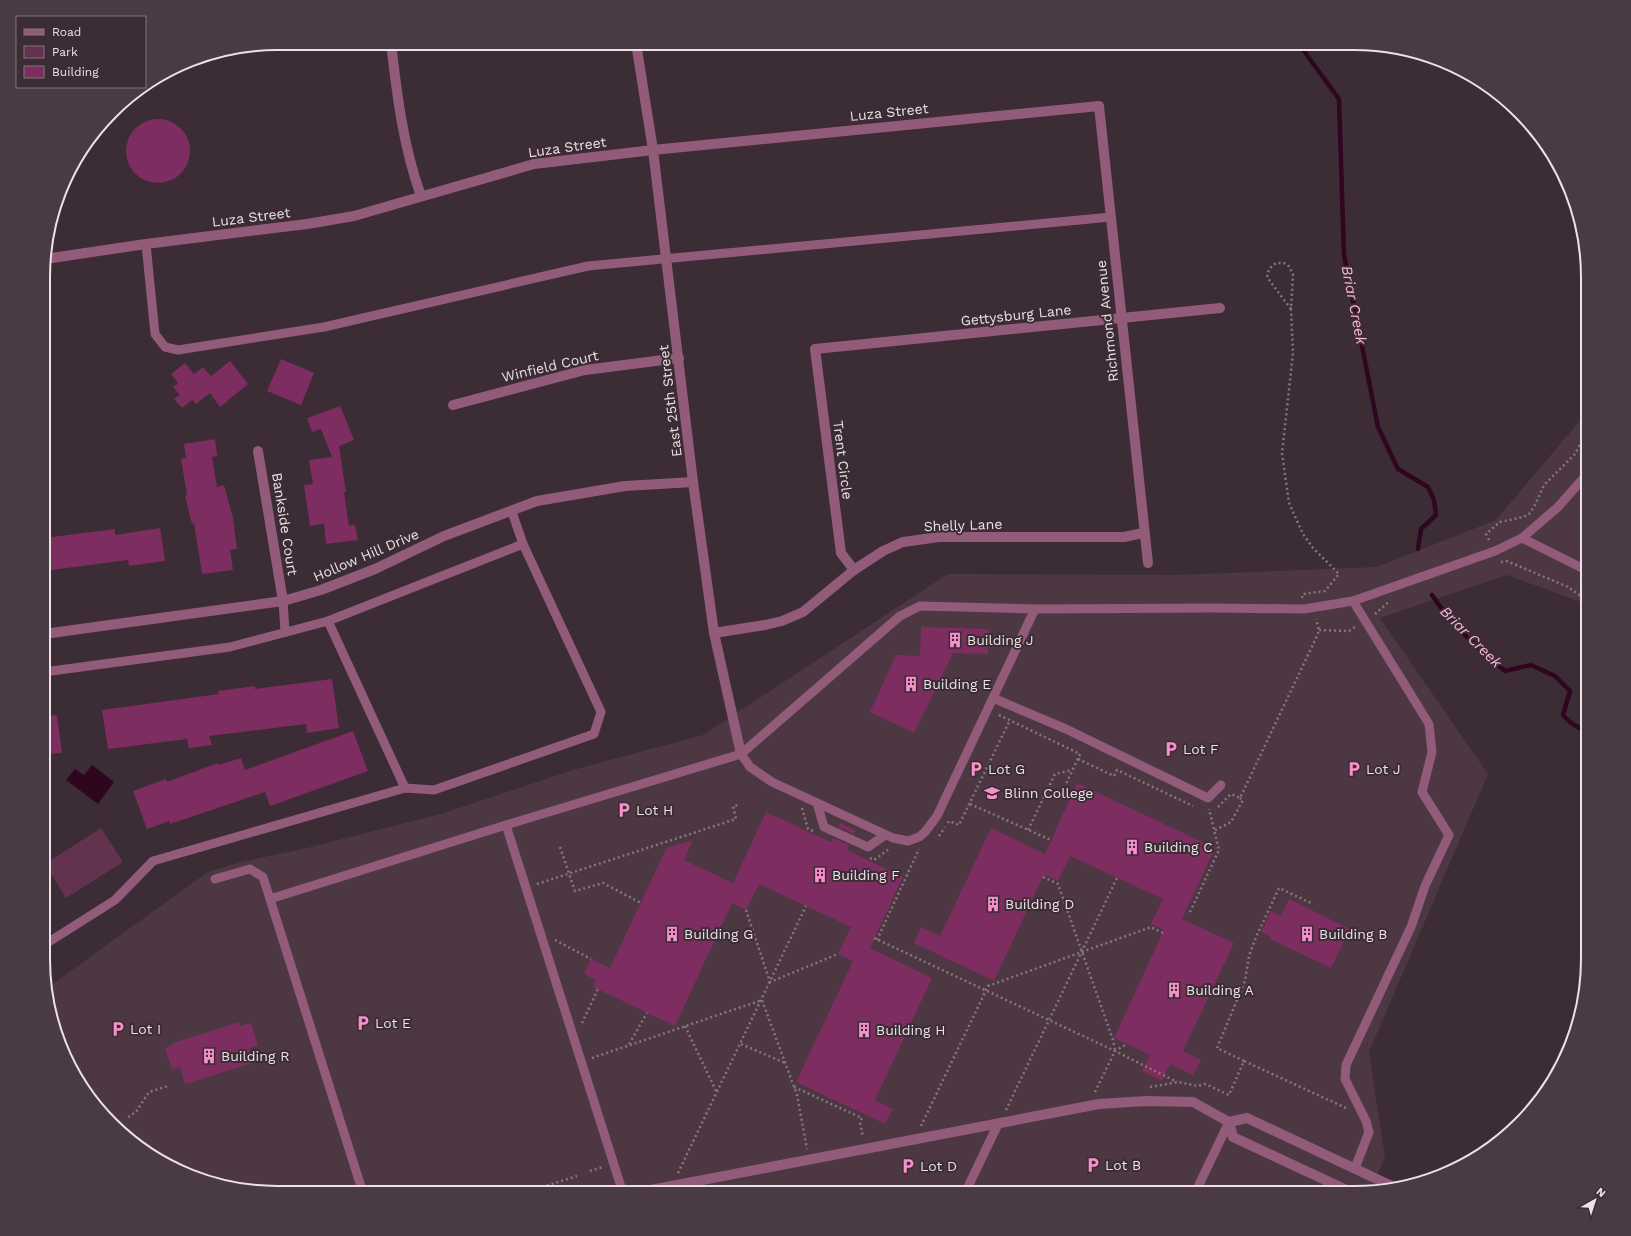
<svg xmlns="http://www.w3.org/2000/svg" width="1631" height="1236" viewBox="0 0 1631 1236" font-family="'Work Sans',sans-serif">
	<rect width="100%" height="100%" fill="#3c2c35"/>
	<polygon fill="#4d3743" points="1588,411 1588,609 1581,602 1507,575 1380,618 1488,774 1369,1052 1385,1157 1370,1191 1354,1193 262,1193 188,1175 123,1135 67,1063 47,988 208,872 241,862 311,847 444,813 573,770 703,735 948,574 1177,575 1377,567 1496,520"/>
	<polygon fill="#63324f" points="101,828 123,862 66,898 45,864"/>
	<polygon fill="#2f0620" points="92,765 114,782 98,804 66,780 75,769 84,775"/>
	<g fill="none" stroke-linecap="round" stroke-linejoin="round">
		<g stroke="#2f0620" stroke-width="4.5">
			<polyline points="1298,43 1339,99 1344,255 1378,427 1398,469 1428,487 1434,500 1436,515 1421,529 1418,549"/>
			<path d="M1432,595C1451,624 1478,649 1505,671L1531,665L1555,676L1570,691L1563,715L1571,723L1588,733"/>
		</g>
	</g>
	<g fill="#7d2d5f">
		<circle cx="158" cy="151" r="32"/>
		<polygon points="281,359 314,373 301,405 267,391"/>
		<polygon points="230,361 248,384 220,407 210,393 196,404 192,400 182,408 174,399 180,395 173,387 178,383 171,374 185,363 194,374 203,367 211,376"/>
		<polygon points="340,406 354,440 339,446 346,492 344,492 349,526 355,525 358,540 326,544 324,524 310,526 304,485 313,484 309,460 332,457 321,429 312,432 307,418"/>
		<polygon points="215,439 217,456 212,457 217,487 224,485 233,518 237,549 230,550 233,570 202,574 194,523 192,524 185,496 187,495 181,459 186,458 184,444"/>
		<polygon points="160,528 165,561 129,566 128,560 44,571 44,538 115,529 115,535"/>
		<polygon points="921,627 989,629 988,654 953,653 914,733 870,712 896,655 920,656"/>
		<polygon points="332,679 339,728 307,733 306,724 209,736 212,745 189,748 187,739 108,749 102,710 219,694 218,691 255,686 255,689"/>
		<polygon points="57,715 62,753 44,754 44,717"/>
		<polygon points="353,731 368,771 270,806 265,792 170,824 169,821 147,829 133,791 166,779 167,782 218,763 219,765 241,758 245,770"/>
		<polygon points="1077,783 1215,848 1182,919 1234,943 1183,1051 1201,1060 1193,1075 1170,1064 1162,1081 1142,1071 1150,1055 1114,1038 1164,930 1151,924 1163,899 1070,856 1058,881 1044,874 994,981 914,943 921,927 940,936 991,828 1045,854"/>
		<polygon points="766,812 831,842 833,838 849,845 847,850 903,877 870,948 932,978 875,1100 893,1109 885,1124 796,1082 853,961 838,954 851,927 759,884 746,910 732,903 675,1026 593,987 596,980 584,974 591,959 610,968 665,851 669,847 693,840 684,860 733,883"/>
		<polygon points="840,823 856,831 854,834 838,827"/>
		<polygon points="1289,899 1350,929 1331,968 1270,939 1271,937 1261,932 1271,911 1281,916"/>
		<polygon points="239,1022 240,1026 251,1023 258,1046 249,1048 253,1063 185,1084 180,1067 172,1069 165,1048 173,1045 173,1043"/>
	</g>
	<g fill="none" stroke-linecap="round" stroke-linejoin="round">
		<g stroke="#85777e" stroke-width="2.5" stroke-dasharray="2 3" stroke-linecap="butt">
			<polyline points="1291,309 1267,277 1269,269 1276,263 1284,263 1288,265 1293,274 1291,309 1293,353 1282,453 1289,503 1303,534 1313,548 1339,574 1325,591 1303,594 1302,598"/>
			<polyline points="1489,540 1486,534 1500,522 1523,517 1529,514 1534,507 1544,485 1575,454 1588,429"/>
			<polyline points="1501,562 1507,561 1568,587 1588,601"/>
			<polyline points="1375,614 1390,601"/>
			<polyline points="1319,630 1349,631 1355,627"/>
			<polyline points="999,715 1080,754 1066,784"/>
			<polyline points="1078,759 1114,776 1117,770 1193,806"/>
			<polyline points="970,804 1051,840"/>
			<polyline points="1218,807 1231,794 1240,798 1317,636 1319,630 1316,619"/>
			<polyline points="802,808 808,829 813,831"/>
			<polyline points="948,823 949,821 959,825 1010,720"/>
			<polyline points="1028,830 1055,774 1072,770"/>
			<polyline points="1215,830 1231,822 1243,800 1240,798"/>
			<polyline points="939,836 945,827"/>
			<polyline points="560,847 575,891 603,883 641,903"/>
			<polyline points="870,858 874,860 889,849"/>
			<polyline points="1043,877 1058,884 1113,1040 1115,1050"/>
			<polyline points="537,884 736,819 733,806 739,805"/>
			<polyline points="746,910 770,982 838,954"/>
			<polyline points="1190,912 1219,850 1209,809"/>
			<polyline points="874,938 1115,1051 1177,1082"/>
			<polyline points="555,940 591,959"/>
			<polyline points="877,940 919,849"/>
			<polyline points="582,1023 598,989"/>
			<polyline points="685,1026 717,1093"/>
			<polyline points="629,1044 647,1013"/>
			<polyline points="741,1044 785,1063"/>
			<polyline points="592,1058 762,1000 797,1095 807,1149"/>
			<polyline points="1244,1061 1217,1048 1245,981 1249,956 1256,937 1279,888 1311,903"/>
			<polyline points="794,1087 862,1118 860,1122 863,1137"/>
			<polyline points="1150,1087 1178,1082 1197,1086 1205,1084 1229,1095 1244,1061 1346,1108"/>
			<polyline points="1095,1092 1115,1051 1127,1044"/>
			<polyline points="1006,1110 1117,878"/>
			<polyline points="128,1117 136,1112 149,1092 168,1086"/>
			<polyline points="921,1126 988,986 1151,927 1163,933"/>
			<polyline points="590,1171 603,1167"/>
			<polyline points="678,1173 806,906"/>
			<polyline points="523,1193 577,1176"/>
		</g>
		<g stroke="#925b7a" stroke-width="9">
			<polyline points="146,244 155,334 165,347 178,350 324,327 588,266 1111,217"/>
			<polyline points="1522,538 1588,571"/>
			<polyline points="283,601 285,632"/>
			<polyline points="1353,601 1429,724 1432,752 1422,792 1449,835 1425,886 1411,927 1346,1065 1345,1079 1366,1121 1369,1132 1355,1168"/>
			<polyline points="328,621 405,788"/>
			<polyline points="44,672 230,647 328,621 523,544"/>
			<polyline points="993,698 1066,729 1208,798 1221,785"/>
			<polyline points="741,754 750,767 772,782 893,838 908,841 919,837 925,832 937,816 1035,609"/>
			<polyline points="817,803 824,827 868,847 885,835"/>
			<polyline points="506,825 623,1193"/>
			<polyline points="215,879 250,869 263,877 363,1193"/>
			<polyline points="270,899 506,825 741,754 900,616 920,606 1035,609 1214,608 1304,609 1353,601 1495,551 1522,538 1558,507 1588,473"/>
			<polyline points="44,945 115,900 153,861 405,788 434,790 594,734 601,712 523,544 512,512"/>
			<polyline points="965,1193 998,1124"/>
			<polyline points="1195,1193 1229,1122"/>
		</g>
		<g stroke="#925b7a" stroke-width="10">
			<path d="M391,43C397,95 403,146 421,196"/>
			<polyline points="636,43 653,150 693,482 714,633 741,754"/>
			<polyline points="45,259 146,244 307,224 354,216 534,164 653,150 1099,106 1148,563"/>
			<polyline points="453,405 585,370 679,358"/>
			<polyline points="258,451 283,601"/>
			<polyline points="854,570 841,553 815,349 1220,308"/>
			<polyline points="714,633 765,625 782,621 803,612 854,570 883,551 903,542 939,537 1124,537 1143,533"/>
			<polyline points="44,634 283,601 321,590 375,569 444,536 537,501 625,486 693,482"/>
			<polyline points="1229,1122 1233,1137 1353,1193"/>
			<polyline points="635,1193 1099,1104 1146,1101 1193,1102 1229,1122 1247,1118 1398,1189"/>
		</g>
	</g>
	<defs>
		<symbol id="building-bare" viewBox="-9 -9 18 18"><path d="M-4-6H4V6H1V3H-1V6H-4ZM-2.5-4.3h1.7v1.8h-1.7ZM.8-4.3h1.7v1.8H.8ZM-2.5-1h1.7V.8h-1.7ZM.8-1h1.7V.8H.8Z" fill="#f890cc" stroke="#3c2c35" stroke-width="2.5" paint-order="stroke"/></symbol>
		<symbol id="parking-bare" viewBox="-9 -9 18 18"><path d="M-3.5-5.5H1a3.5 3.5 0 0 1 0 7H-1V5.5H-3.5ZM-1-3.4V-.6H.8a1.4 1.4 0 0 0 0-2.8Z" fill="#f890cc" stroke="#3c2c35" stroke-width="2.5" paint-order="stroke"/></symbol>
		<symbol id="university-bare" viewBox="-9 -9 18 18"><path d="M0-5L7-2L0 1L-7-2ZM-4 1L0 2.5L4 1V4Q0 6-4 4Z" fill="#f890cc" stroke="#3c2c35" stroke-width="2.5" paint-order="stroke"/></symbol>
	</defs>
	<g fill-rule="evenodd">
		<use href="#building-bare" x="944" y="629" width="22" height="22"/>
		<use href="#building-bare" x="900" y="673" width="22" height="22"/>
		<use href="#parking-bare" x="1160" y="738" width="22" height="22"/>
		<use href="#parking-bare" x="965" y="758" width="22" height="22"/>
		<use href="#parking-bare" x="1343" y="758" width="22" height="22"/>
		<use href="#university-bare" x="981" y="782" width="22" height="22"/>
		<use href="#parking-bare" x="613" y="799" width="22" height="22"/>
		<use href="#building-bare" x="1121" y="836" width="22" height="22"/>
		<use href="#building-bare" x="809" y="864" width="22" height="22"/>
		<use href="#building-bare" x="982" y="893" width="22" height="22"/>
		<use href="#building-bare" x="661" y="923" width="22" height="22"/>
		<use href="#building-bare" x="1296" y="923" width="22" height="22"/>
		<use href="#building-bare" x="1163" y="979" width="22" height="22"/>
		<use href="#parking-bare" x="352" y="1012" width="22" height="22"/>
		<use href="#parking-bare" x="107" y="1018" width="22" height="22"/>
		<use href="#building-bare" x="853" y="1019" width="22" height="22"/>
		<use href="#building-bare" x="198" y="1045" width="22" height="22"/>
		<use href="#parking-bare" x="1082" y="1154" width="22" height="22"/>
		<use href="#parking-bare" x="897" y="1155" width="22" height="22"/>
	</g>
	<g text-anchor="middle" dominant-baseline="central" stroke-width="4" stroke-linejoin="round" paint-order="stroke">
		<g font-size="14" fill="#ece1e7" stroke="#3c2c35">
			<text transform="translate(889 112) rotate(-6)">Luza Street</text>
			<text transform="translate(567 147) rotate(-8)">Luza Street</text>
			<text transform="translate(251 217) rotate(-7)">Luza Street</text>
			<text transform="translate(1016 315) rotate(-6)">Gettysburg Lane</text>
			<text transform="translate(1107 321) rotate(-96)">Richmond Avenue</text>
			<text transform="translate(550 366) rotate(-13)">Winfield Court</text>
			<text transform="translate(670 401) rotate(-97)">East 25th Street</text>
			<text transform="translate(843 460) rotate(83)">Trent Circle</text>
			<text transform="translate(285 524) rotate(81)">Bankside Court</text>
			<text transform="translate(963 525) rotate(-2)">Shelly Lane</text>
			<text transform="translate(366 555) rotate(-23)">Hollow Hill Drive</text>
		</g>
		<g font-size="14" fill="#ece1e7" stroke="#3c2c35" text-anchor="start">
			<text x="967" y="640">Building J</text>
			<text x="923" y="684">Building E</text>
			<text x="1183" y="749">Lot F</text>
			<text x="988" y="769">Lot G</text>
			<text x="1366" y="769">Lot J</text>
			<text x="1004" y="793">Blinn College</text>
			<text x="636" y="810">Lot H</text>
			<text x="1144" y="847">Building C</text>
			<text x="832" y="875">Building F</text>
			<text x="1005" y="904">Building D</text>
			<text x="684" y="934">Building G</text>
			<text x="1319" y="934">Building B</text>
			<text x="1186" y="990">Building A</text>
			<text x="375" y="1023">Lot E</text>
			<text x="130" y="1029">Lot I</text>
			<text x="876" y="1030">Building H</text>
			<text x="221" y="1056">Building R</text>
			<text x="1105" y="1165">Lot B</text>
			<text x="920" y="1166">Lot D</text>
		</g>
		<g font-size="15" font-style="italic" fill="#f9b4da" stroke="#3c2c35">
			<text transform="translate(1354 305) rotate(79)">Briar Creek</text>
			<text transform="translate(1471 637) rotate(45)">Briar Creek</text>
		</g>
	</g>
	<path d="M0 0H1631V1236H0ZM277 50H1354A227 227 0 0 1 1581 277V959A227 227 0 0 1 1354 1186H277A227 227 0 0 1 50 959V277A227 227 0 0 1 277 50Z" fill="#4a3a43" fill-rule="evenodd"/>
	<path fill="none" stroke="#ece1e7" stroke-width="2" d="M277 50H1354A227 227 0 0 1 1581 277V959A227 227 0 0 1 1354 1186H277A227 227 0 0 1 50 959V277A227 227 0 0 1 277 50Z"/>
	<rect x="16" y="16" width="130" height="72" fill="#3c2c35" stroke="#82747c"/>
	<rect x="24" y="29" width="20" height="6" fill="#925b7a" stroke="#82747c"/>
	<text x="52" y="36" font-size="12" fill="#ece1e7">Road</text>
	<rect x="24" y="46" width="20" height="12" fill="#63324f" stroke="#82747c"/>
	<text x="52" y="56" font-size="12" fill="#ece1e7">Park</text>
	<rect x="24" y="66" width="20" height="12" fill="#7d2d5f" stroke="#82747c"/>
	<text x="52" y="76" font-size="12" fill="#ece1e7">Building</text>
	<g transform="translate(1595 1200) rotate(39)" stroke="#3c2c35" stroke-width="3" paint-order="stroke">
	<path d="M0-3L7 15L0 10L-7 15Z" fill="#ece1e7"/>
	<text y="-6" font-size="11" font-weight="bold" text-anchor="middle" fill="#ece1e7">N</text>
	</g>
</svg>
